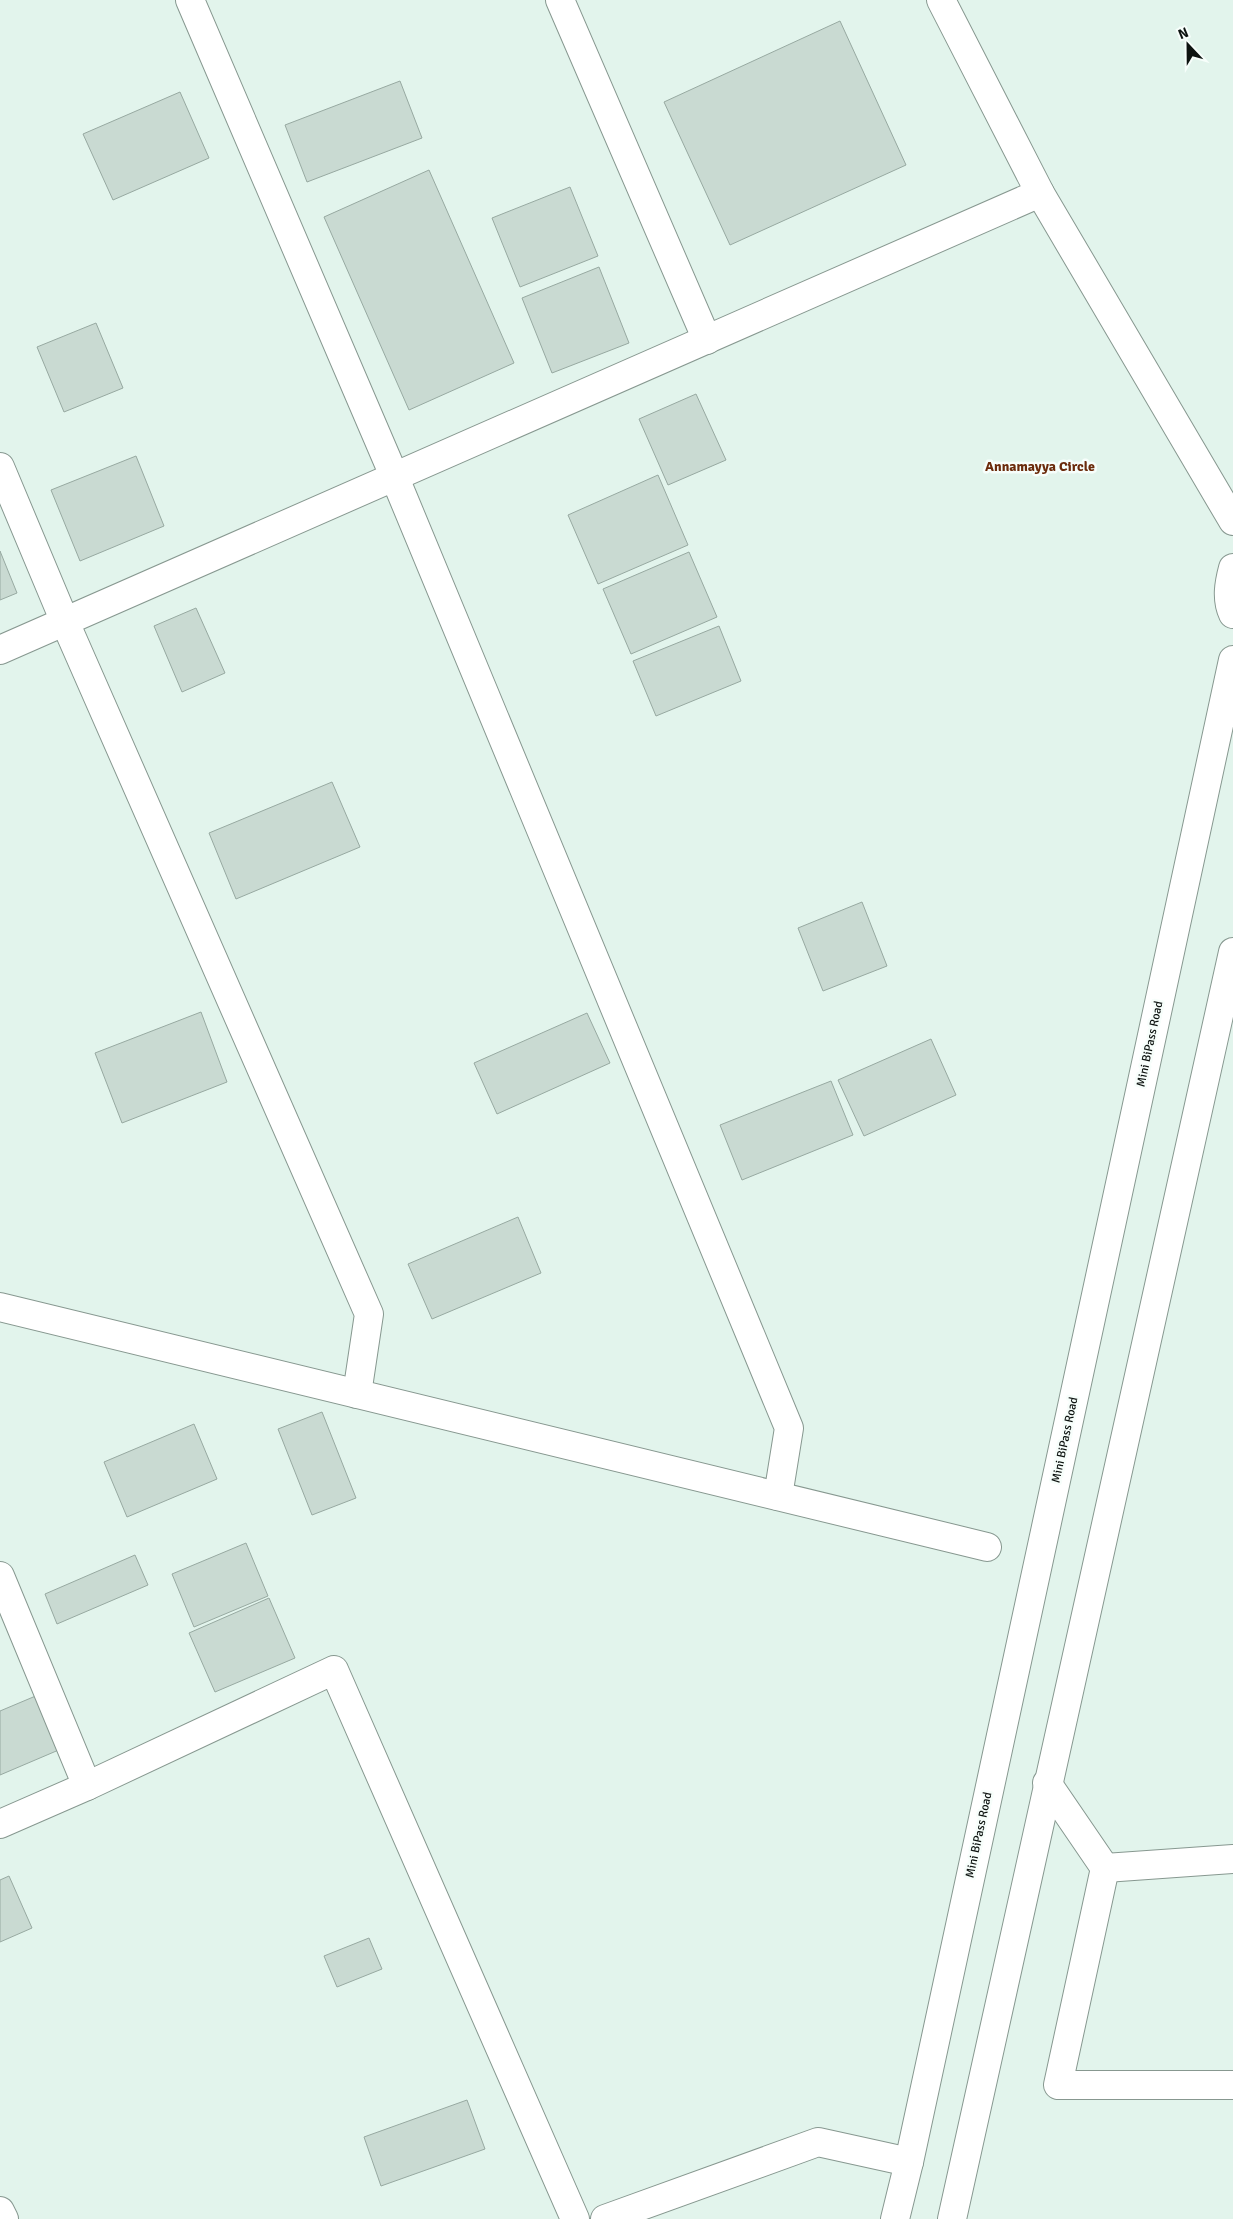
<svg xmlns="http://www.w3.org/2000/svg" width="1233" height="2219" viewBox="0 0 1233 2219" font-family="Signika,sans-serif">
	<rect width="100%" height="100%" fill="#e2f4ec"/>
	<g fill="#c9dad2" stroke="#97a9a1">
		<polygon points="840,21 906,165 730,245 664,102"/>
		<polygon points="400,81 422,138 307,182 285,125"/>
		<polygon points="180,92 209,158 113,200 83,134"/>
		<polygon points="429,170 514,363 409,410 324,217"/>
		<polygon points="570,187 598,256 520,287 492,218"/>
		<polygon points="599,267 629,343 552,373 522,298"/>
		<polygon points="96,323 123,388 64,412 37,347"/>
		<polygon points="696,394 726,460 668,485 639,419"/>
		<polygon points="136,456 164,526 80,561 51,490"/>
		<polygon points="658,475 688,545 598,584 568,515"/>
		<polygon points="0,551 17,593 0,600"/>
		<polygon points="689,552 717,617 631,654 603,589"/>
		<polygon points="196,608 225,673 182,692 154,626"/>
		<polygon points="719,626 741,681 656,716 633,661"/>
		<polygon points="332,782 360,847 236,899 209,833"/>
		<polygon points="862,902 887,966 823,991 798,928"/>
		<polygon points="201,1012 227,1082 122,1123 95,1053"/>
		<polygon points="587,1013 610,1063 497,1114 474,1063"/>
		<polygon points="931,1039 956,1095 864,1136 838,1080"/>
		<polygon points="831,1081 853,1135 742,1180 720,1125"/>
		<polygon points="518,1217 541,1273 432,1319 408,1264"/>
		<polygon points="322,1412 356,1498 312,1515 278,1429"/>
		<polygon points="194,1424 217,1479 127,1517 104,1462"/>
		<polygon points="246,1543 268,1596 194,1627 172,1574"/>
		<polygon points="135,1555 148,1585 57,1624 45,1594"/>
		<polygon points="269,1598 295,1658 215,1692 189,1633"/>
		<polygon points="38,1695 61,1749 0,1775 0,1711"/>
		<polygon points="9,1876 32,1928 0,1942 0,1880"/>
		<polygon points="369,1938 382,1969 337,1987 324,1956"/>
		<polygon points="467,2100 485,2149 381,2186 364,2137"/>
	</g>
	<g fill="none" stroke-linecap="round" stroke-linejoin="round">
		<defs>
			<g id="street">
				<polyline points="190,0 395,478 789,1428 778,1496"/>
				<polyline points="560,0 707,340"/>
				<polyline points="0,467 65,622 369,1314 357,1394"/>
				<polyline points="0,650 1040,193"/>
				<polyline points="0,1307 987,1547"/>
				<polyline points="0,1576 87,1786"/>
				<polyline points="1047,1783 1105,1868 1058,2085 1233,2085"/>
				<polyline points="0,1824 87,1786 334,1670 575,2219"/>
				<polyline points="1105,1868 1233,1859"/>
				<polyline points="0,2211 4,2219"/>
				<polyline points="605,2219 818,2142 909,2162"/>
			</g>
			<g id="secondary">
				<polyline points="941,0 1040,193 1233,521"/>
				<path d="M1233,568C1229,583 1226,599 1233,614"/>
				<polyline points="895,2219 909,2162 1233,660"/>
				<polyline points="952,2219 1233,952"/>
			</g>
		</defs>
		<use href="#street" stroke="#879890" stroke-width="30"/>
		<use href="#secondary" stroke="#879890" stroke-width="30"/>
		<use href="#street" stroke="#fff" stroke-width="28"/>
		<use href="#secondary" stroke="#fff" stroke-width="28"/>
	</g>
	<g text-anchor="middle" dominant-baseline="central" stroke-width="5" stroke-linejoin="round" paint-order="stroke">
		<g font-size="12" fill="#0d1310" stroke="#f7fefb">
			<text transform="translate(1150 1044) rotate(-78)">Mini BiPass Road</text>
			<text transform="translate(1065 1440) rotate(-78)">Mini BiPass Road</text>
			<text transform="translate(979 1835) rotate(-78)">Mini BiPass Road</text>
		</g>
		<g font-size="14" font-weight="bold" fill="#6b2b0c" stroke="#f7fefb">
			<text x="1040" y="466">Annamayya Circle</text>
		</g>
	</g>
	<g transform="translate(1188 45) rotate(338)" stroke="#f7fefb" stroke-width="4" paint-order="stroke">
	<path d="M0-4L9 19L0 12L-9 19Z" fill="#0d1310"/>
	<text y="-8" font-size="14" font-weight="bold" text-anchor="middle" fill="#0d1310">N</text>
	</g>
</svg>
